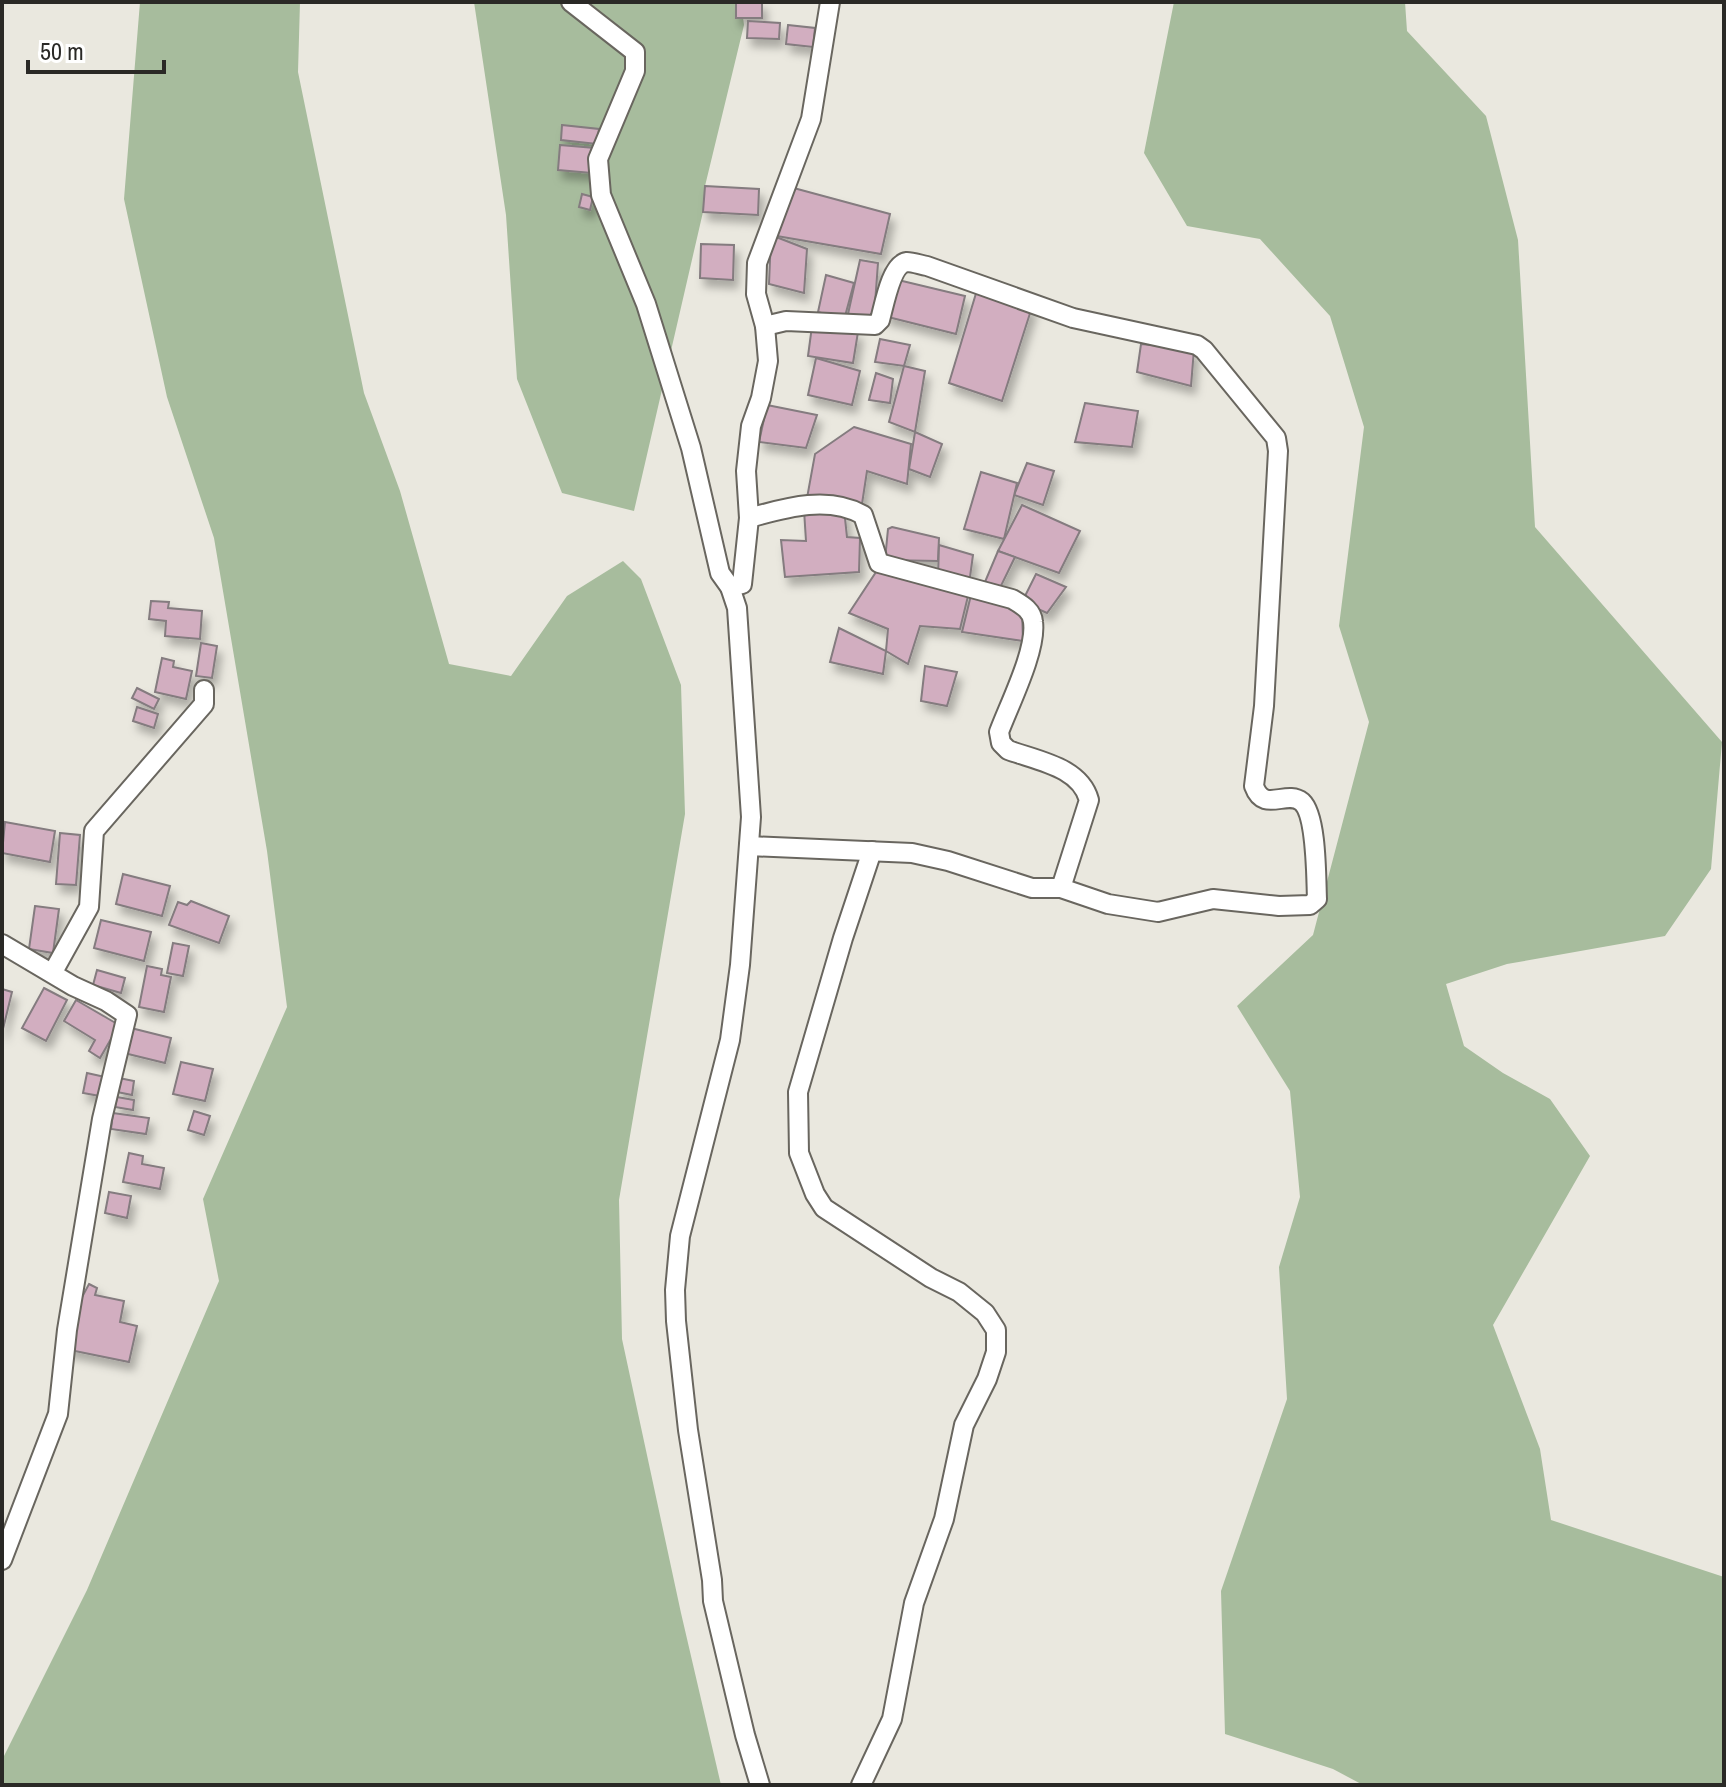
<svg xmlns="http://www.w3.org/2000/svg" width="1726" height="1787" viewBox="0 0 1726 1787" font-family="'Archivo Narrow',sans-serif">
	<defs>
		<filter id="shadow"><feDropShadow dx="4.5" dy="8" stdDeviation="4" flood-color="#0004"/></filter>
	</defs>
	<rect width="100%" height="100%" fill="#eae8df"/>
	<g fill="#a7bc9d">
		<polygon points="140,2 300,2 298,72 364,393 400,491 449,664 511,676 567,596 623,561 641,579 681,685 685,814 619,1200 622,1339 681,1613 721,1785 2,1785 2,1760 87,1590 219,1281 203,1199 287,1007 267,851 214,538 167,397 124,199"/>
		<polygon points="474,2 741,2 744,25 705,186 703,212 634,511 562,493 517,379 506,215"/>
		<polygon points="1174,2 1405,2 1407,31 1486,116 1518,240 1535,527 1722,742 1711,869 1665,936 1507,964 1446,984 1464,1046 1503,1073 1550,1099 1590,1156 1493,1325 1540,1449 1551,1520 1724,1577 1724,1785 1363,1785 1333,1769 1225,1734 1221,1591 1287,1399 1279,1267 1300,1197 1290,1091 1237,1006 1313,935 1369,722 1339,626 1364,427 1330,316 1260,239 1187,226 1144,153"/>
	</g>
	<g fill="#d2aec0" stroke="#847b7f" stroke-width="2" filter="url(#shadow)">
		<rect x="736" y="2" width="26" height="16"/>
		<polygon points="748,21 780,23 779,39 747,38"/>
		<polygon points="788,25 815,28 813,47 786,44"/>
		<polygon points="562,125 599,129 597,144 561,140"/>
		<polygon points="560,145 595,148 592,173 558,170"/>
		<polygon points="705,186 759,189 758,215 703,212"/>
		<polygon points="790,187 890,214 881,254 771,235"/>
		<polygon points="582,194 593,197 590,210 579,207"/>
		<polygon points="771,235 807,249 804,293 769,284"/>
		<polygon points="701,244 734,245 733,280 700,278"/>
		<polygon points="860,260 878,263 874,317 848,314"/>
		<polygon points="826,275 854,283 844,320 818,312"/>
		<polygon points="894,279 965,296 956,334 884,316"/>
		<polygon points="977,290 1032,307 1002,401 949,383"/>
		<polygon points="812,326 858,332 853,363 808,356"/>
		<polygon points="880,339 910,345 904,366 875,362"/>
		<polygon points="1141,344 1194,349 1191,386 1137,372"/>
		<polygon points="816,358 860,371 852,405 808,395"/>
		<polygon points="904,366 925,371 915,432 889,422"/>
		<polygon points="876,373 893,379 890,403 869,400"/>
		<polygon points="1085,403 1138,411 1132,447 1075,442"/>
		<polygon points="767,405 817,415 806,448 759,442"/>
		<polygon points="854,427 911,444 907,484 867,471 862,504 807,498 815,454"/>
		<polygon points="915,432 942,444 930,477 909,469"/>
		<polygon points="1027,463 1054,471 1043,505 1014,495"/>
		<polygon points="981,472 1017,483 1004,539 964,529"/>
		<polygon points="1022,505 1080,531 1059,573 998,551"/>
		<polygon points="844,509 847,537 860,538 859,572 785,577 781,540 806,541 804,510"/>
		<polygon points="892,527 939,538 938,561 885,560 888,529"/>
		<polygon points="939,545 973,555 970,577 938,577"/>
		<polygon points="998,551 1015,557 998,592 982,589"/>
		<polygon points="880,566 969,592 960,629 920,626 908,664 886,651 888,629 849,613"/>
		<polygon points="1036,574 1066,587 1047,613 1022,602"/>
		<polygon points="971,595 1022,609 1023,641 962,632"/>
		<polygon points="151,601 169,602 168,608 202,611 200,639 165,636 166,621 149,619"/>
		<polygon points="839,628 886,651 883,674 830,662"/>
		<polygon points="201,643 217,646 212,678 196,676"/>
		<polygon points="162,658 174,661 173,667 192,671 186,699 155,692"/>
		<polygon points="925,666 957,672 947,706 921,701"/>
		<polygon points="137,688 159,699 154,709 132,698"/>
		<polygon points="137,707 158,714 154,728 133,721"/>
		<polygon points="5,822 55,831 50,862 2,853"/>
		<polygon points="60,833 80,835 76,885 56,884"/>
		<polygon points="123,874 170,886 162,916 116,904"/>
		<polygon points="191,901 229,916 219,943 169,925 178,902 187,905"/>
		<polygon points="35,906 59,909 53,953 29,949"/>
		<polygon points="101,920 151,932 144,961 94,948"/>
		<polygon points="173,943 189,946 183,976 167,973"/>
		<polygon points="147,966 162,969 161,975 171,977 164,1012 139,1007"/>
		<polygon points="97,970 125,978 121,993 93,985"/>
		<polygon points="44,988 67,1000 46,1041 22,1028"/>
		<polygon points="2,989 12,992 2,1033"/>
		<polygon points="76,1000 119,1025 100,1058 89,1051 95,1040 64,1021"/>
		<polygon points="131,1028 171,1038 165,1063 124,1053"/>
		<polygon points="181,1062 213,1069 205,1101 173,1094"/>
		<polygon points="87,1073 105,1077 100,1096 83,1093"/>
		<polygon points="119,1078 134,1081 132,1095 117,1092"/>
		<polygon points="117,1097 134,1100 133,1110 115,1107"/>
		<polygon points="194,1111 210,1116 204,1135 188,1130"/>
		<polygon points="113,1113 149,1118 146,1134 111,1129"/>
		<polygon points="129,1153 143,1156 142,1164 164,1168 160,1189 123,1182"/>
		<polygon points="109,1192 131,1196 127,1218 105,1213"/>
		<polygon points="89,1284 97,1288 95,1295 124,1301 120,1322 137,1326 129,1362 65,1349 73,1314"/>
	</g>
	<g fill="none" stroke-linecap="round" stroke-linejoin="round">
		<defs>
			<g id="minor">
				<polyline points="571,2 635,52 635,71 598,159 601,195 646,304 691,448 720,573 730,587 737,608 751,817 740,965 730,1040 680,1236 675,1290 676,1321 688,1430 712,1580 713,1601 745,1735 760,1785"/>
				<path d="M749,518C785,508 828,495 863,515L879,563L1012,599C1022,605 1032,610 1033,622C1037,650 1009,705 999,732L1001,743L1008,750C1038,761 1080,767 1089,800L1061,888"/>
				<polyline points="730,587 742,584 749,518 746,471 751,426 761,398 768,361 765,326 756,294 757,263 811,119 830,2"/>
				<path d="M749,846L912,853L948,861L1032,888H1061L1108,904L1158,912L1213,899L1279,906L1310,905L1317,899C1316,878 1317,816 1302,802C1286,789 1264,814 1254,786L1264,706L1278,451L1276,438L1204,350L1197,345L1073,318L927,266C921,265 913,262 907,262C891,264 884,306 880,320L875,325L786,321L765,326"/>
				<polyline points="2,944 73,986 106,1001 127,1015 102,1119 67,1330 58,1414 2,1560"/>
				<polyline points="53,972 89,907 94,831 204,704 204,690"/>
				<polyline points="861,1785 892,1719 914,1603 944,1519 964,1425 987,1379 996,1352 996,1330 985,1313 959,1292 931,1278 824,1208 815,1194 799,1153 798,1092 843,938 872,851"/>
			</g>
		</defs>
		<use href="#minor" stroke="#69665f" stroke-width="22"/>
		<use href="#minor" stroke="#fff" stroke-width="18"/>
	</g>
	<rect width="1726" height="1787" fill="none" stroke="#2a2926" stroke-width="8"/>
	<path d="M28 60v12h136v-12" fill="none" stroke="#2a2926" stroke-width="4"/>
	<text x="40" y="60" font-size="24" fill="#2a2926" stroke="#ffffff" stroke-width="6" paint-order="stroke">50 m</text>
</svg>
